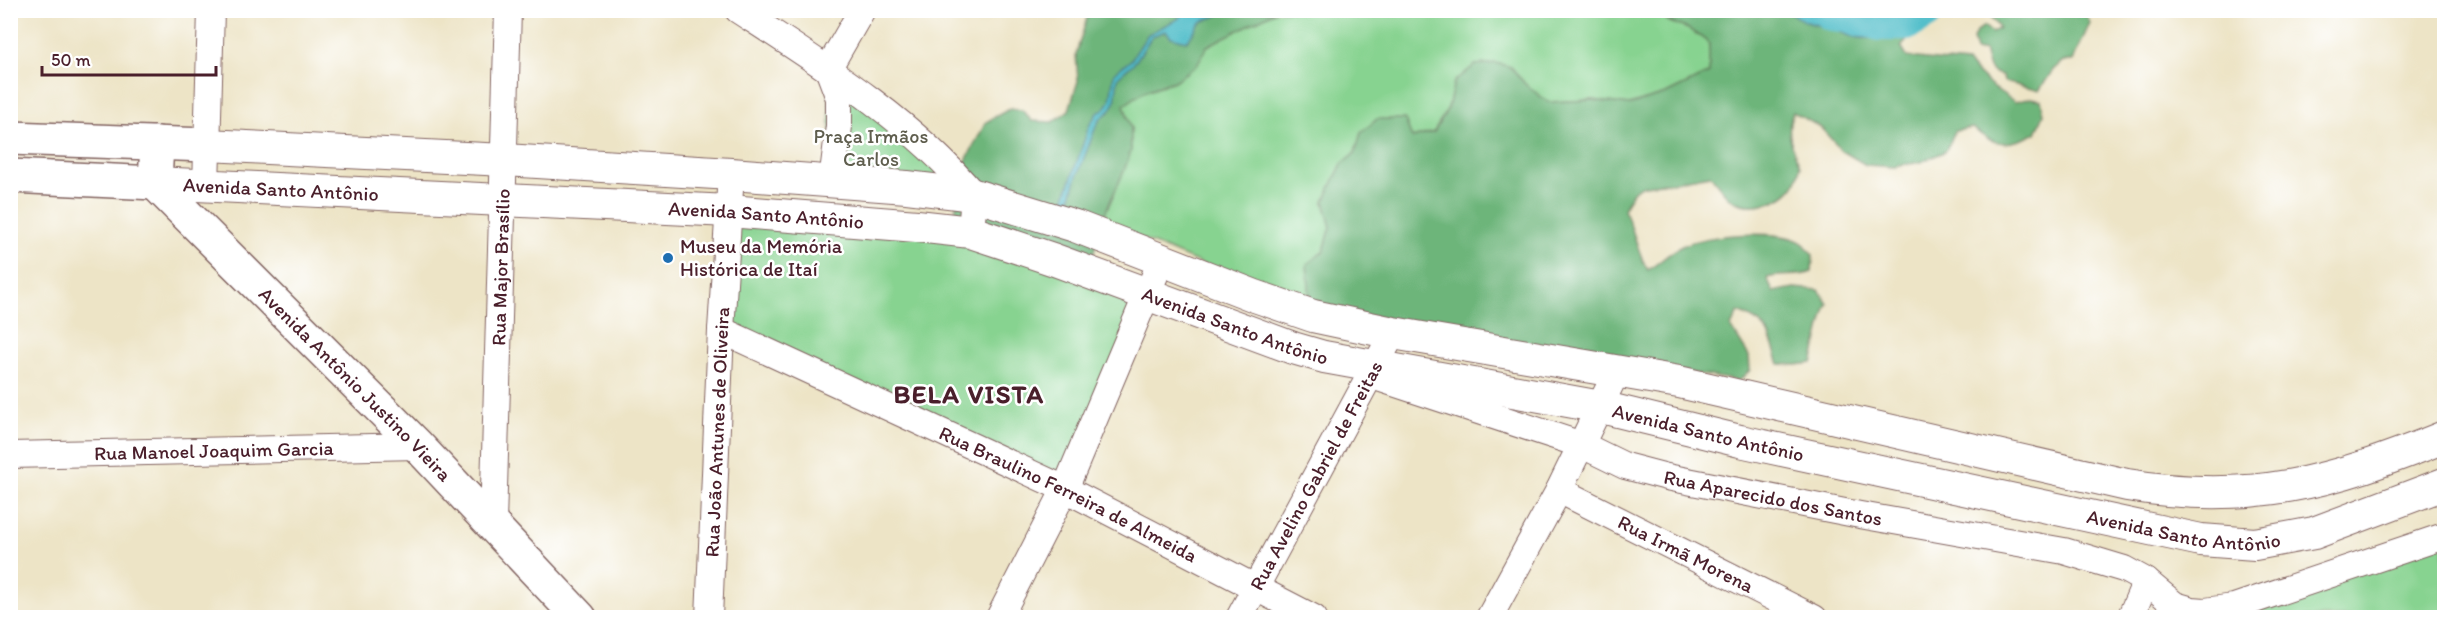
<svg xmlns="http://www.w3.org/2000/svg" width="2455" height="628" viewBox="0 0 2455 628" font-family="Itim,sans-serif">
	<rect width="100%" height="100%" fill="#fff"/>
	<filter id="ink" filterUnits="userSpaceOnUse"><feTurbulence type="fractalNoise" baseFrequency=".0167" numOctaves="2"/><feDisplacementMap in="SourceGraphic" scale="12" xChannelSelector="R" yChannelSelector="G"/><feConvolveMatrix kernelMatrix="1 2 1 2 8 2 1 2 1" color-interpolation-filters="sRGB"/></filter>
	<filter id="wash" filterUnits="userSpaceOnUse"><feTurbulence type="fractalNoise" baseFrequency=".008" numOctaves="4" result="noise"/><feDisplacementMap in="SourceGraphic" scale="24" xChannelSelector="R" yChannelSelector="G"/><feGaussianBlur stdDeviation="1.35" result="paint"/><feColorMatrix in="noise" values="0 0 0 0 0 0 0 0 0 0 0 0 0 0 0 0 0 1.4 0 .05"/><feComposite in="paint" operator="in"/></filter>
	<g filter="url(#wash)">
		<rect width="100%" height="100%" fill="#ede4c6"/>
		<g fill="#87d390" stroke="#68795e" stroke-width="1.5">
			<polygon points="1319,10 1660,11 1667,21 1691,30 1709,43 1710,73 1666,94 1629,105 1593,100 1548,102 1525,84 1511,67 1455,82 1448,108 1434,132 1412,138 1361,133 1355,153 1342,164 1324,202 1331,227 1324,251 1307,264 1311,309 1101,222 1124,171 1131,128 1124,105 1145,91 1174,81 1197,65 1206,47 1243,26 1276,11"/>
			<polygon points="828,69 958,176 832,181"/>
			<polygon points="729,211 954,230 1148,295 1065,489 721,330"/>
			<polygon points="2444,542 2444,617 2194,618"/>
		</g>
		<g fill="#6db57a" stroke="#5c6a52" stroke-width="1.5">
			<path d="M1832,10L1863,14L1880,20H1906L1911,11H1943L1923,22L1901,47L1907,57L1967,63L1990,85L2015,102L2031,98L2041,100L2044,114L2036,133C2011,146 1994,148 1973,128L1955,131L1946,151L1921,162L1894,167L1866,165L1842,151L1820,127L1793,112C1785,131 1792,148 1800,166C1799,172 1798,179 1795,184C1784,203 1750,211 1732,200C1724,195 1716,182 1710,175C1698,177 1685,180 1672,182C1645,186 1635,179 1624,210C1635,230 1636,251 1648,270C1659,263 1670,252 1682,246C1705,234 1783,228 1804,244C1807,247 1810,252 1813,255L1812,272C1797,278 1782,273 1767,278L1773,292L1794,288L1819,290L1828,304C1820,323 1818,343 1812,363L1796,365L1779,364C1768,332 1771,325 1738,312L1731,327L1749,356L1750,370L1739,381L1311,309L1307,264L1324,251L1331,227L1324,202L1333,182L1342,164L1355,153L1361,133L1377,119H1405L1412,138L1434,132L1448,108L1454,82L1475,65L1496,63L1511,67L1525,84L1548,102L1593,100L1629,105L1666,94L1709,73V43L1691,30L1667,21L1660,11Z"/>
			<polygon points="1089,11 1276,11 1207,46 1197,65 1174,81 1145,91 1124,105 1131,128 1131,151 1124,171 1101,222 1089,273 954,230 958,176 986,122 1009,109 1022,110 1032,121 1053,122 1069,110 1078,81 1076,54"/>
			<path d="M1987,11H2084L2090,23L2073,61H2063L2053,70L2039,91L2005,82L2002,75C1986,73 1988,63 1984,50L1976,51L1973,39L1976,32L1984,26L1992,33L1999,28Z"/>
		</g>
		<g fill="#50bdc9" stroke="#4d6e7a" stroke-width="1.5">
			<path d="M1184,11H1225C1217,19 1205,17 1198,25C1193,31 1193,37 1186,41L1171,37L1166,31L1152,36L1136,61L1118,77L1115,103L1110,111L1101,118L1097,124L1076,179L1064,220L1058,218L1089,126L1097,113L1104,110L1110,101L1114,73L1131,60L1148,34L1178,19Z"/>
			<path d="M1787,11H1832L1863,14L1880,20H1906L1911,11H1943L1923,22L1912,34C1892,36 1866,42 1847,35C1841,33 1836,29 1830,28C1812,24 1802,22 1787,11Z"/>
		</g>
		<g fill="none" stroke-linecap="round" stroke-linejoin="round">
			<polyline stroke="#50bdc9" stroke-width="42" points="1832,10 1863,14 1880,20 1906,20 1923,10"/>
		</g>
	</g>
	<g filter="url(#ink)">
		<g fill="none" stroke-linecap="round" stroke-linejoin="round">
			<defs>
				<g id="minor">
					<path d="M738,10C821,64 910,119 974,195L971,232"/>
					<polyline points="832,181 839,126 839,98 828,69 862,10"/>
					<polyline points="206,186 211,10"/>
					<path id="s1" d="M721,330L1065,489L1314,618"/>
					<path id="s2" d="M1378,378L1582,445L1625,466L1667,477L1860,515L2064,551L2124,569L2146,581L2175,605L2192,610L2205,611L2234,607L2444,536"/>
					<path id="s3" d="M10,455L418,446"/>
					<path id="s4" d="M1559,490L1814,618"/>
					<path id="s5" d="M493,523L508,10"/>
					<path id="s6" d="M709,618L721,330L731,174"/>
					<polyline points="999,618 1065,489 1161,261"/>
					<path id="s7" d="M1239,618L1393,333"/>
					<polyline points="1489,618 1559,490 1617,371"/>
					<polyline points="2130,618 2146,581"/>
				</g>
				<g id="tertiary">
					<path d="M207,145L505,160L731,174L907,187L974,195L1075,226L1255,296L1313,316L1393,333L1679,382L2127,485C2251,505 2330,483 2444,437"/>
					<path id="s8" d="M155,183L729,211L917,226L971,232L1055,260L1293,348L1324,357L1601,407L1740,441L2201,540L2255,544L2314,533L2444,484"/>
				</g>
				<g id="secondary">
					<polyline points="10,138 207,145"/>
					<path id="s9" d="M157,143L155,183L418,446L580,618"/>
					<polyline points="10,176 155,183"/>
				</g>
			</defs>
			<use href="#minor" stroke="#836461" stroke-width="28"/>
			<use href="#tertiary" stroke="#836461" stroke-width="34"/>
			<use href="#secondary" stroke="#836461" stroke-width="36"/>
			<use href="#minor" stroke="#fff" stroke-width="26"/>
			<use href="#tertiary" stroke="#fff" stroke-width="32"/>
			<use href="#secondary" stroke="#fff" stroke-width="33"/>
		</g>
	</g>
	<circle fill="#1f6fb2" stroke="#fff" stroke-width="2" cx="668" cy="258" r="6"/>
	<g text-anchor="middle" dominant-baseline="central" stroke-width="5" stroke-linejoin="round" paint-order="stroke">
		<g font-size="20" fill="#5f5e4e" stroke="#fff">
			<text x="871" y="136">Praça Irmãos<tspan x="871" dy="23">Carlos</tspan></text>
		</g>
		<g font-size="20" fill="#4a1f2b" stroke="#fff">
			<text stroke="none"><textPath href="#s8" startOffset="126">Avenida Santo Antônio</textPath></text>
			<text stroke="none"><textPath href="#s8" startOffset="612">Avenida Santo Antônio</textPath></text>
			<text stroke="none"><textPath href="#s5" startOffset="256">Rua Major Brasílio</textPath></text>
			<text stroke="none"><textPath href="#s8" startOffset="1098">Avenida Santo Antônio</textPath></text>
			<text stroke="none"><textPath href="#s9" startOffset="324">Avenida Antônio Justino Vieira</textPath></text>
			<text stroke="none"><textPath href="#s6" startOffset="186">Rua João Antunes de Oliveira</textPath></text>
			<text stroke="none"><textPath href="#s8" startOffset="1584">Avenida Santo Antônio</textPath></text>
			<text stroke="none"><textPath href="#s3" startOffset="204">Rua Manoel Joaquim Garcia</textPath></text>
			<text stroke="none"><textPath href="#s7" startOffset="162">Rua Avelino Gabriel de Freitas</textPath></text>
			<text stroke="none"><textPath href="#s1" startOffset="384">Rua Braulino Ferreira de Almeida</textPath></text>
			<text stroke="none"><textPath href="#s2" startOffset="414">Rua Aparecido dos Santos</textPath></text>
			<text stroke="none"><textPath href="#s8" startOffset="2070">Avenida Santo Antônio</textPath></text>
			<text stroke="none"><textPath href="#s4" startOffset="142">Rua Irmã Morena</textPath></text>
		</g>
		<g font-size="20" fill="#4a1f2b" stroke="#fff" text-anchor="start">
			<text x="680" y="246">Museu da Memória<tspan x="680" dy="23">Histórica de Itaí</tspan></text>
		</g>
		<g font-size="26" font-weight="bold" letter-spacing="1.5" fill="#4a1f2b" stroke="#fff">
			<text x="969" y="394">BELA VISTA</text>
		</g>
	</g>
	<rect width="2455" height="628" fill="none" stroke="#fff" stroke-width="36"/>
	<path d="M42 66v9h174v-9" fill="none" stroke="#4a1f2b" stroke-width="3"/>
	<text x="51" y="66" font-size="18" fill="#4a1f2b" stroke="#ffffff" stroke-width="4.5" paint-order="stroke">50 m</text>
</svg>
